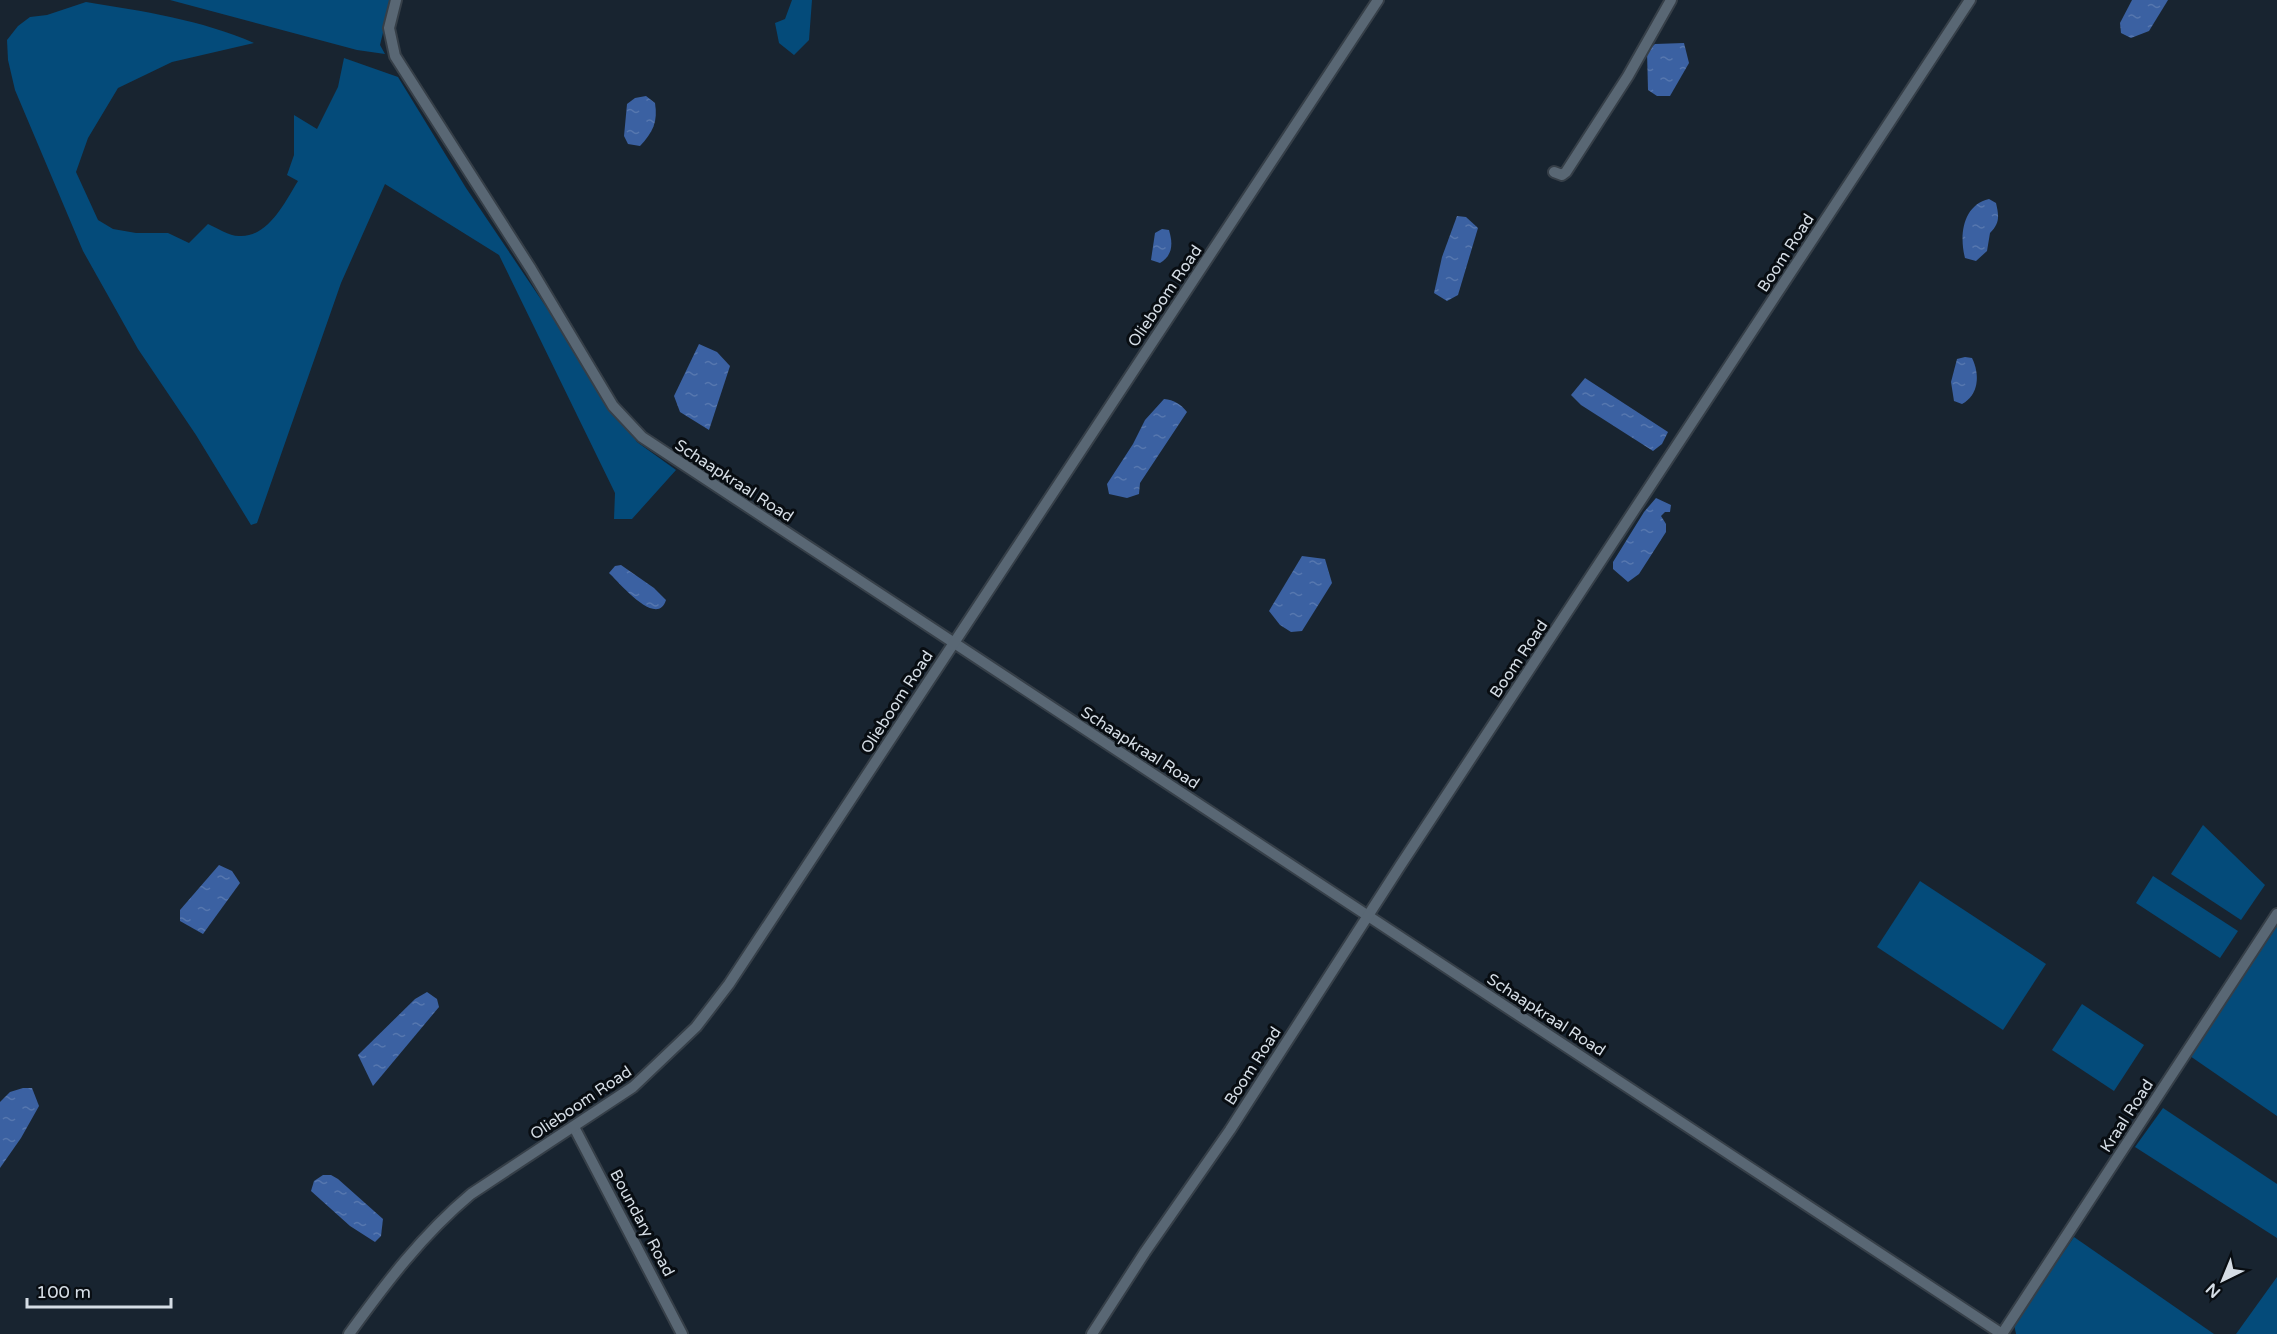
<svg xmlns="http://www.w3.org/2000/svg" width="2277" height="1334" viewBox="0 0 2277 1334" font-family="'Varela Round',sans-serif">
	<defs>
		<pattern id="water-ripples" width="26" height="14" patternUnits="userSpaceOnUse" patternTransform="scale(1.5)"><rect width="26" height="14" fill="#3b61a2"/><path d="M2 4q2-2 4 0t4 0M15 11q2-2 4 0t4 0" fill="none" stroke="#5677af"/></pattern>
	</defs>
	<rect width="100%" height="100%" fill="#182430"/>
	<g fill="#044b7a">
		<polygon points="170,0 391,0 380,45 385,54 357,50"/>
		<polygon points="792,0 812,0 809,40 794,55 779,43 775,23 785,19"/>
		<path d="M86,2C142,11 202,20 254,43L172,62L118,88L88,138L76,172L98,220L113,229L136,233H168L189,243L208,224C217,228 229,236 239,236C268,238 285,202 298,181L287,175L294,155V115L317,129L338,87L344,58L398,77L466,188L637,442L676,470L632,519H614L615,493L499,255L385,184L341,283L257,523L251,525L196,435L138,349L83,251L15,90L8,60L7,40L18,26L30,17L47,15Z"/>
		<polygon points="2203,825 2265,885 2241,920 2171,874"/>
		<polygon points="2153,876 2238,931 2220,958 2136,903"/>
		<polygon points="1920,881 2046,964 2003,1030 1877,947"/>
		<polygon points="2277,926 2277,1116 2190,1056"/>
		<polygon points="2082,1004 2144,1045 2114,1091 2052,1050"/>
		<polygon points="2163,1108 2277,1184 2277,1238 2135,1147"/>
		<polygon points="2074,1237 2214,1334 2016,1334 2014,1324"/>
		<polygon points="2277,1277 2277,1334 2236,1334"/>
	</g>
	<g fill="url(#water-ripples)">
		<polygon points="2132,0 2168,0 2149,31 2131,38 2121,33 2120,23"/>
		<polygon points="1684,43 1689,63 1670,96 1657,96 1648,90 1647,51 1655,44"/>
		<path d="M646,96L655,103C658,122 653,132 640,146L628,144L624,136L627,104L635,98Z"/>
		<path d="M1989,199L1996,203C1999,216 2000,223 1990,233L1987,251L1976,261L1965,258C1959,235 1963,205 1989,199Z"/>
		<polygon points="1457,216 1466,217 1478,228 1458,295 1447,301 1434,293 1442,257"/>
		<path d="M1162,229L1169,230C1173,244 1173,255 1160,263L1151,260L1155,233Z"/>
		<polygon points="699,344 717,352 730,366 709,430 680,412 674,396"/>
		<path d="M1965,357L1972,358C1980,374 1979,395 1962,404L1954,401L1951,382L1957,359Z"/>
		<polygon points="1585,378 1668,432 1662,444 1653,451 1581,405 1571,395"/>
		<path d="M1164,399C1174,400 1181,404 1187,412L1140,483L1139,494L1127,498L1109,494L1107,484L1133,444L1145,420Z"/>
		<polygon points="1656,498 1671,505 1670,512 1665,512 1661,516 1666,524 1666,532 1639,574 1628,582 1613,569 1613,562 1644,512"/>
		<polygon points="1302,556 1325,559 1332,583 1302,631 1291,632 1280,625 1269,611"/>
		<path d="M621,565L654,588L666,600C657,629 618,581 609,573L615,566Z"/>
		<polygon points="219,865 232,871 240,883 203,934 180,921 180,910"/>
		<polygon points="427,992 437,999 439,1007 373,1086 358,1055 415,999"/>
		<polygon points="23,1088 32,1088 39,1106 21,1138 0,1168 0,1102 10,1092"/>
		<polygon points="323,1175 331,1175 338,1179 383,1219 381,1236 375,1242 350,1226 311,1191 314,1181"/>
	</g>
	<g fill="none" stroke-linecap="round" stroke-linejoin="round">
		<defs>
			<g id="street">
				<polyline points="396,0 389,28 395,56 531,269 613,406 642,437 2002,1334"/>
				<polyline points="1554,172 1562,175 1566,172 1628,76 1671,0"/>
				<polyline points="574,1127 682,1334"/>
				<path d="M349,1334C386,1283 422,1235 471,1194L633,1087L696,1027L729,984L1378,0"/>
				<polyline points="1092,1334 1145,1252 1230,1130 1400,866 1970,0"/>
				<polyline points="2002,1334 2277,914"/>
			</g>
		</defs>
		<use href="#street" stroke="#363f48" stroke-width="14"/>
		<use href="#street" stroke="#596774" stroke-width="10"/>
	</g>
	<g text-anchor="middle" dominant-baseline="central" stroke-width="6" stroke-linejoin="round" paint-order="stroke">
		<g font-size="16" fill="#d5dde5" stroke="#080d12">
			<text transform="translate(1786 253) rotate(-57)">Boom Road</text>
			<text transform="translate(1165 296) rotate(-56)">Olieboom Road</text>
			<text transform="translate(734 481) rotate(33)">Schaapkraal Road</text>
			<text transform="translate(1519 659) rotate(-56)">Boom Road</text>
			<text transform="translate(897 702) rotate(-57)">Olieboom Road</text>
			<text transform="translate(1140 748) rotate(33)">Schaapkraal Road</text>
			<text transform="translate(1546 1015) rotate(33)">Schaapkraal Road</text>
			<text transform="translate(1253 1066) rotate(-57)">Boom Road</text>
			<text transform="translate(581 1103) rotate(-34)">Olieboom Road</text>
			<text transform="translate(2127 1116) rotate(-57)">Kraal Road</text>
			<text transform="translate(642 1223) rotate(62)">Boundary Road</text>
		</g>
	</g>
	<g transform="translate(2223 1280) rotate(223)" stroke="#080d12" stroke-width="4.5" paint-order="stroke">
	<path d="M0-4.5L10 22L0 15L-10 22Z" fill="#d5dde5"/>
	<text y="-9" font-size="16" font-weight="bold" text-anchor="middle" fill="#d5dde5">N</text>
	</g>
	<path d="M27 1298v9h144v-9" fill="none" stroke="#d5dde5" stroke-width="3"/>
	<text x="36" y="1298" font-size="18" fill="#d5dde5" stroke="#080d12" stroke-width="4.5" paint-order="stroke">100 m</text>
</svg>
